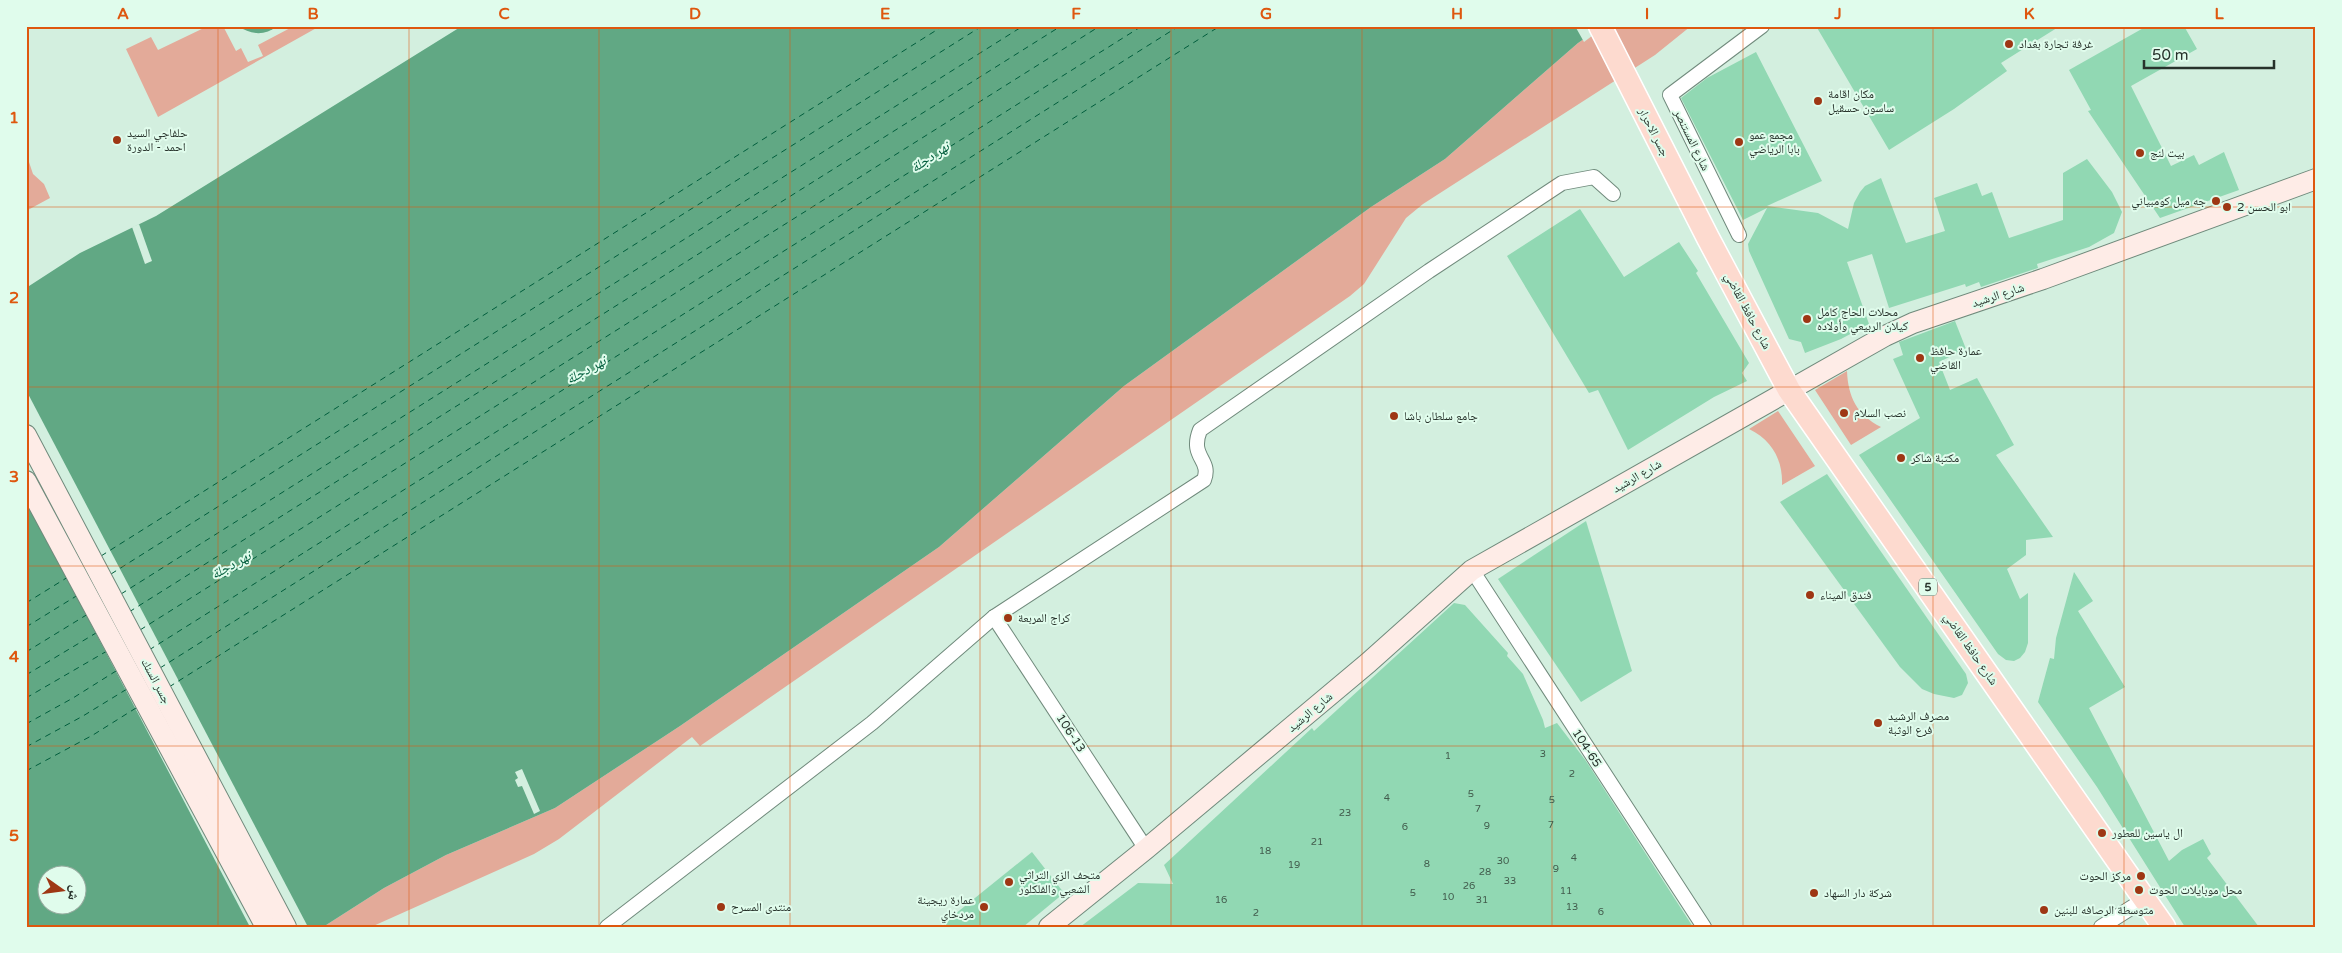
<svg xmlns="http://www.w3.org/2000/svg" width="2342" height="953" viewBox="0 0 2342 953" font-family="'Varela Round','Noto Naskh Arabic',sans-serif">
	<rect width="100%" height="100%" fill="#d3efdf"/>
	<g fill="#e3aa99">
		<polygon points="208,26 223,26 236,51 241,48 248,62 263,56 258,45 294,26 320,26 158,117 126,49 151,37 158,50"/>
		<polygon points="1603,26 1691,26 1655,55 1423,204 1406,218 1364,284 1350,296 700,746 692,737 559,839 534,854 371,927 323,927 384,888 446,855 555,808 680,726 939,547 1124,386 1371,207 1445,159 1578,43"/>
		<polygon points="26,153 33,174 44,184 50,198 26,211"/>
		<path d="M1847,371C1848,397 1857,415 1881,427L1851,445L1815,390Z"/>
		<path d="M1778,411L1815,466L1782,485C1783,460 1772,440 1749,429Z"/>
	</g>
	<g fill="#61a884" fill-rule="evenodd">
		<path d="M238,26H277C265,36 251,35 238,26Z"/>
		<path d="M462,26H1603L1578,43L1445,159L1371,207L1124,386L939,547L680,726L555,808L446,855L384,888L323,927H26V288L80,253L156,216ZM48,876H78V906H48Z"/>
	</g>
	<g fill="#d3efdf">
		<polygon points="1575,26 1605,26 1584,42"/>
		<polygon points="139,224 152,261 145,264 132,227"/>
		<polygon points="26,390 308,927 250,927 26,500"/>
		<polygon points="522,769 540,811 534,814 522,786 518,787 515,780 518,778 515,772"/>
	</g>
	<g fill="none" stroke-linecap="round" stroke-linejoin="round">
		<g stroke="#005d3c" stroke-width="1" stroke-dasharray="6 5" stroke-linecap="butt">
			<polyline points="101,556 943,26"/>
			<polyline points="111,574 982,26"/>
			<polyline points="121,594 1023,26"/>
			<polyline points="26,603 68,577"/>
			<polyline points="129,612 1061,26"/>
			<polyline points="26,627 78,595"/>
			<polyline points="140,630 1100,26"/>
			<polyline points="149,650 1142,26"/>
			<polyline points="26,652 88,614"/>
			<polyline points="160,668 1179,26"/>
			<polyline points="26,675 96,633"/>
			<polyline points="169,687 1220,26"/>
			<polyline points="26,698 107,651"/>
			<polyline points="26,724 73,698 116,671"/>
			<polyline points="26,747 83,716 127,689"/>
			<polyline points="26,771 93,735 136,708"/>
		</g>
	</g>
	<g fill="#91d8b3">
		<polygon points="1816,26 2060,26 2001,63 2007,71 1954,109 1889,150"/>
		<polygon points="2147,26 2184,26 2197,49 2131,86 2171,166 2194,155 2199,165 2224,152 2239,190 2160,218 2088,111 2091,110 2069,70"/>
		<polygon points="1756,52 1822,181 1767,206 1818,213 1848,229 1854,203 1860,192 1865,186 1881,178 1906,243 1945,231 1934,198 1977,183 1982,196 1992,192 2009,238 2063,220 2063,173 2087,159 2112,192 2122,212 2114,233 2089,247 2037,264 2038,268 1981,287 1979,282 1966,287 1965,284 1889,308 1872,254 1847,262 1869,324 1841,339 1805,353 1801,342 1789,339 1749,251 1748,244 1767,208 1743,220 1681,98 1707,78"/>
		<polygon points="1580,209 1624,277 1679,242 1698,271 1696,273 1749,363 1742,373 1747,381 1714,397 1628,450 1598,390 1589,393 1507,256"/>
		<polygon points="1955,321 1966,349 1939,362 1950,390 1977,378 2014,445 1996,455 2053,537 2026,540 2026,555 2007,569 2020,599 2028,593 2028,643 2025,652 2020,658 2014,661 2006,660 1998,654 1859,455 1920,418 1893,359 1903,355 1899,342"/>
		<polygon points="1827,474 1966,674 1968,683 1962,695 1954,698 1934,694 1922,689 1900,667 1780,502"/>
		<polygon points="1586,521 1632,671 1581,702 1498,579"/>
		<polygon points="2074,572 2093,601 2078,611 2125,687 2089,708 2169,861 2182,850 2203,839 2211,854 2207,858 2259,927 2185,927 2097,787 2038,702 2050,658 2054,659 2056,638"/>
		<polygon points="1454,603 1465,605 1508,653 1507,656 1523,674 1543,720 1545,728 1557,723 1586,761 1693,927 1080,927 1138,883 1173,884 1164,865 1312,728 1314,731"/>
		<polygon points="1032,852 1064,893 1023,927 939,927"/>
	</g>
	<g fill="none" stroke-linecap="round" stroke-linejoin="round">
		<defs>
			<g id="minor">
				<polyline points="1739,235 1670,95 1762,26"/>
				<polyline points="1472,570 1704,927"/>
				<polyline points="994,617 1146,849"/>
				<path d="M607,927L872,723L994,617L1204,480C1212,459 1189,458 1200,430L1429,271L1562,183L1594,177L1613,194"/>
				<polyline points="2101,927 2145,899"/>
			</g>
			<g id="secondary">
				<polyline points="26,435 286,927"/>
				<polyline points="26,481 266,927"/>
				<polyline points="1049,927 1146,849 1368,663 1472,570 1885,336 1913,323 2043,279 2316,179"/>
			</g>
			<polyline id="primary" points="1600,26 1708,238 1789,390 2164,927"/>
		</defs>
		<use href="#minor" stroke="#708a7c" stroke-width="16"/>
		<use href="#secondary" stroke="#708a7c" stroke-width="22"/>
		<use href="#primary" stroke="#fff" stroke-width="25"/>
		<use href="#minor" stroke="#fff" stroke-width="14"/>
		<use href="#secondary" stroke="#feece7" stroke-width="20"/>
		<use href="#primary" stroke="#fddacf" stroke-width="22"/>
	</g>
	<path fill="none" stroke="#de570e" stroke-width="1" stroke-opacity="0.55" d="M218,26V927M409,26V927M599,26V927M790,26V927M980,26V927M1171,26V927M1362,26V927M1552,26V927M1743,26V927M1933,26V927M2124,26V927M26,207H2316M26,387H2316M26,566H2316M26,746H2316"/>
	<g fill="#9e3714" stroke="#e0fcec" stroke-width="2">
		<circle cx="2009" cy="44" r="5"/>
		<circle cx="1818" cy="101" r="5"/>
		<circle cx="117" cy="140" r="5"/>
		<circle cx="1739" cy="142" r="5"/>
		<circle cx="2140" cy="153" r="5"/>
		<circle cx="2216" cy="201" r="5"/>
		<circle cx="2227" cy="207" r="5"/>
		<circle cx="1807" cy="319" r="5"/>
		<circle cx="1920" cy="358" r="5"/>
		<circle cx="1844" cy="413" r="5"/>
		<circle cx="1394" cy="416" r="5"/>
		<circle cx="1901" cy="458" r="5"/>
		<circle cx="1810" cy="595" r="5"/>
		<circle cx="1008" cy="618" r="5"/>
		<circle cx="1878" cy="723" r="5"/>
		<circle cx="2102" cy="833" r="5"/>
		<circle cx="2141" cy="876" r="5"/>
		<circle cx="1009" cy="882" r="5"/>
		<circle cx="2139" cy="890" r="5"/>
		<circle cx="1814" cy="893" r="5"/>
		<circle cx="721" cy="907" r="5"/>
		<circle cx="984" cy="907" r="5"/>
		<circle cx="2044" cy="910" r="5"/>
	</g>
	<g text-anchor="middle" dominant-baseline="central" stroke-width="4" stroke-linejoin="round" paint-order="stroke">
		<g font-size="10" fill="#425c4d">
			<text x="1543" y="754">3</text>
			<text x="1448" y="756">1</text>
			<text x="1572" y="774">2</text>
			<text x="1471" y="794">5</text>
			<text x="1387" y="798">4</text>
			<text x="1552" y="800">5</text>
			<text x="1478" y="809">7</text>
			<text x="1345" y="813">23</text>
			<text x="1551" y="825">7</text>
			<text x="1487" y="826">9</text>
			<text x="1405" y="827">6</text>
			<text x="1317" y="842">21</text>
			<text x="1265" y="851">18</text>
			<text x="1574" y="858">4</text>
			<text x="1503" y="861">30</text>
			<text x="1427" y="864">8</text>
			<text x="1294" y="865">19</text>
			<text x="1556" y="869">9</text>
			<text x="1485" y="872">28</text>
			<text x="1510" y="881">33</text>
			<text x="1469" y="886">26</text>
			<text x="1566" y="891">11</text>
			<text x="1413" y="893">5</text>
			<text x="1448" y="897">10</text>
			<text x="1221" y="900">16</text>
			<text x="1482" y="900">31</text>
			<text x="1572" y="907">13</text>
			<text x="1601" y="912">6</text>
			<text x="1256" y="913">2</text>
		</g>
		<rect fill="#e0fcec" stroke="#5e6f65" stroke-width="1" x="1919" y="578.5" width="18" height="17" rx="4"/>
		<g font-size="11" font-weight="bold" fill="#27322b">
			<text x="1928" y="587">5</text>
		</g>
		<g font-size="12" fill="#27322b" stroke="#e0fcec" text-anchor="start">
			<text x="2019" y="44">غرفة تجارة بغداد</text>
			<text x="1828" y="94">مكان اقامة<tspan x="1828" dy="14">ساسون حسقيل</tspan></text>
			<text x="127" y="133">حلفاجي السيد<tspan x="127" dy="14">احمد - الدورة</tspan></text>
			<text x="1749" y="135">مجمع عمو<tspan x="1749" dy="14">بابا الرياضي</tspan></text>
			<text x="2150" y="153">بيت لنج</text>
			<text x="2206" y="201" text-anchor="end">جه ميل كومبياني</text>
			<text x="2237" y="207">ابو الحسن 2</text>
			<text x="1817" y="312">محلات الحاج كامل<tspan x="1817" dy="14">كيلان الربيعي وأولاده</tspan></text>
			<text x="1930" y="351">عمارة حافظ<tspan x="1930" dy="14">القاضي</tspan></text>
			<text x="1854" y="413">نصب السلام</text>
			<text x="1404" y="416">جامع سلطان باشا</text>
			<text x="1911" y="458">مكتبة شاكر</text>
			<text x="1820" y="595">فندق الميناء</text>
			<text x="1018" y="618">كراج المربعة</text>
			<text x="1888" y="716">مصرف الرشيد<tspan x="1888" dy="14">فرع الوثبة</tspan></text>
			<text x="2112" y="833">ال ياسين للعطور</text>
			<text x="1019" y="875">متحف الزي التراثي<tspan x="1019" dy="14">الشعبي والفلكلور</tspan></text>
			<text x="2131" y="876" text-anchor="end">مركز الحوت</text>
			<text x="2149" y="890">محل موبايلات الحوت</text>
			<text x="1824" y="893">شركة دار السهاد</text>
			<text x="974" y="900" text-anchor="end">عمارة ريجينة<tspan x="974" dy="14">مردخاي</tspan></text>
			<text x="731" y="907">منتدى المسرح</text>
			<text x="2054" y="910">متوسطة الرصافه للبنين</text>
		</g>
		<g font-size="12" fill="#27322b" stroke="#e0fcec">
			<text transform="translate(1654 132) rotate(63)">جسر الاحرار</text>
			<text transform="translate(1692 140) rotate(64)">شارع المستنصر</text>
			<text transform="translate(1998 295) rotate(-18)">شارع الرشيد</text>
			<text transform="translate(1748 311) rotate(62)">شارع حافظ القاضي</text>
			<text transform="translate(1637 476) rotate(-30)">شارع الرشيد</text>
			<text transform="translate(1971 649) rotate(55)">شارع حافظ القاضي</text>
			<text transform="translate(156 681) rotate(62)">جسر السنك</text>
			<text transform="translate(1310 712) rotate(-40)">شارع الرشيد</text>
			<text transform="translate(1071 733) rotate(57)">106-13</text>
			<text transform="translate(1587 748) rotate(57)">104-65</text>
		</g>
		<g font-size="14" font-style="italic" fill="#005d3c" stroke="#e0fcec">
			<text transform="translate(930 157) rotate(-34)">نهر دجلة</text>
			<text transform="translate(586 370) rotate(-29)">نهر دجلة</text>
			<text transform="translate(231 565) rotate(-29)">نهر دجلة</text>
		</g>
	</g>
	<rect width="2342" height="953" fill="none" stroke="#e0fcec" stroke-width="55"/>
	<g transform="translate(62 890) rotate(104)"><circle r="24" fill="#e0fcec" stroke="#96ab9f"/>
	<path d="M0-4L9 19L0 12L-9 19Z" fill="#9e3714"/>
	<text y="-8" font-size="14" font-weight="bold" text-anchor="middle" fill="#27322b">ش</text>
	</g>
	<path d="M2144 60v8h130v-8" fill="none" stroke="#27322b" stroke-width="2.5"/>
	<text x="2152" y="60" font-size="15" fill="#27322b" stroke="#e0fcec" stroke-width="4" paint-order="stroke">50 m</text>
	<rect x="28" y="28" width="2286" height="898" fill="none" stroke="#de570e" stroke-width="2"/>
	<g font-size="16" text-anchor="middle" font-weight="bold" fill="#de570e">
		<text x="123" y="19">A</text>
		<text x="313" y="19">B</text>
		<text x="504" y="19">C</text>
		<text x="695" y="19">D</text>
		<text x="885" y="19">E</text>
		<text x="1076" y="19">F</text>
		<text x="1266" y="19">G</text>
		<text x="1457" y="19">H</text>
		<text x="1647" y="19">I</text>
		<text x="1838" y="19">J</text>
		<text x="2029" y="19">K</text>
		<text x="2219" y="19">L</text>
		<text x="14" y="123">1</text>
		<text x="14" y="303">2</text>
		<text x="14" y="482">3</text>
		<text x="14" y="662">4</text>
		<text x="14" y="841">5</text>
	</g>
</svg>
